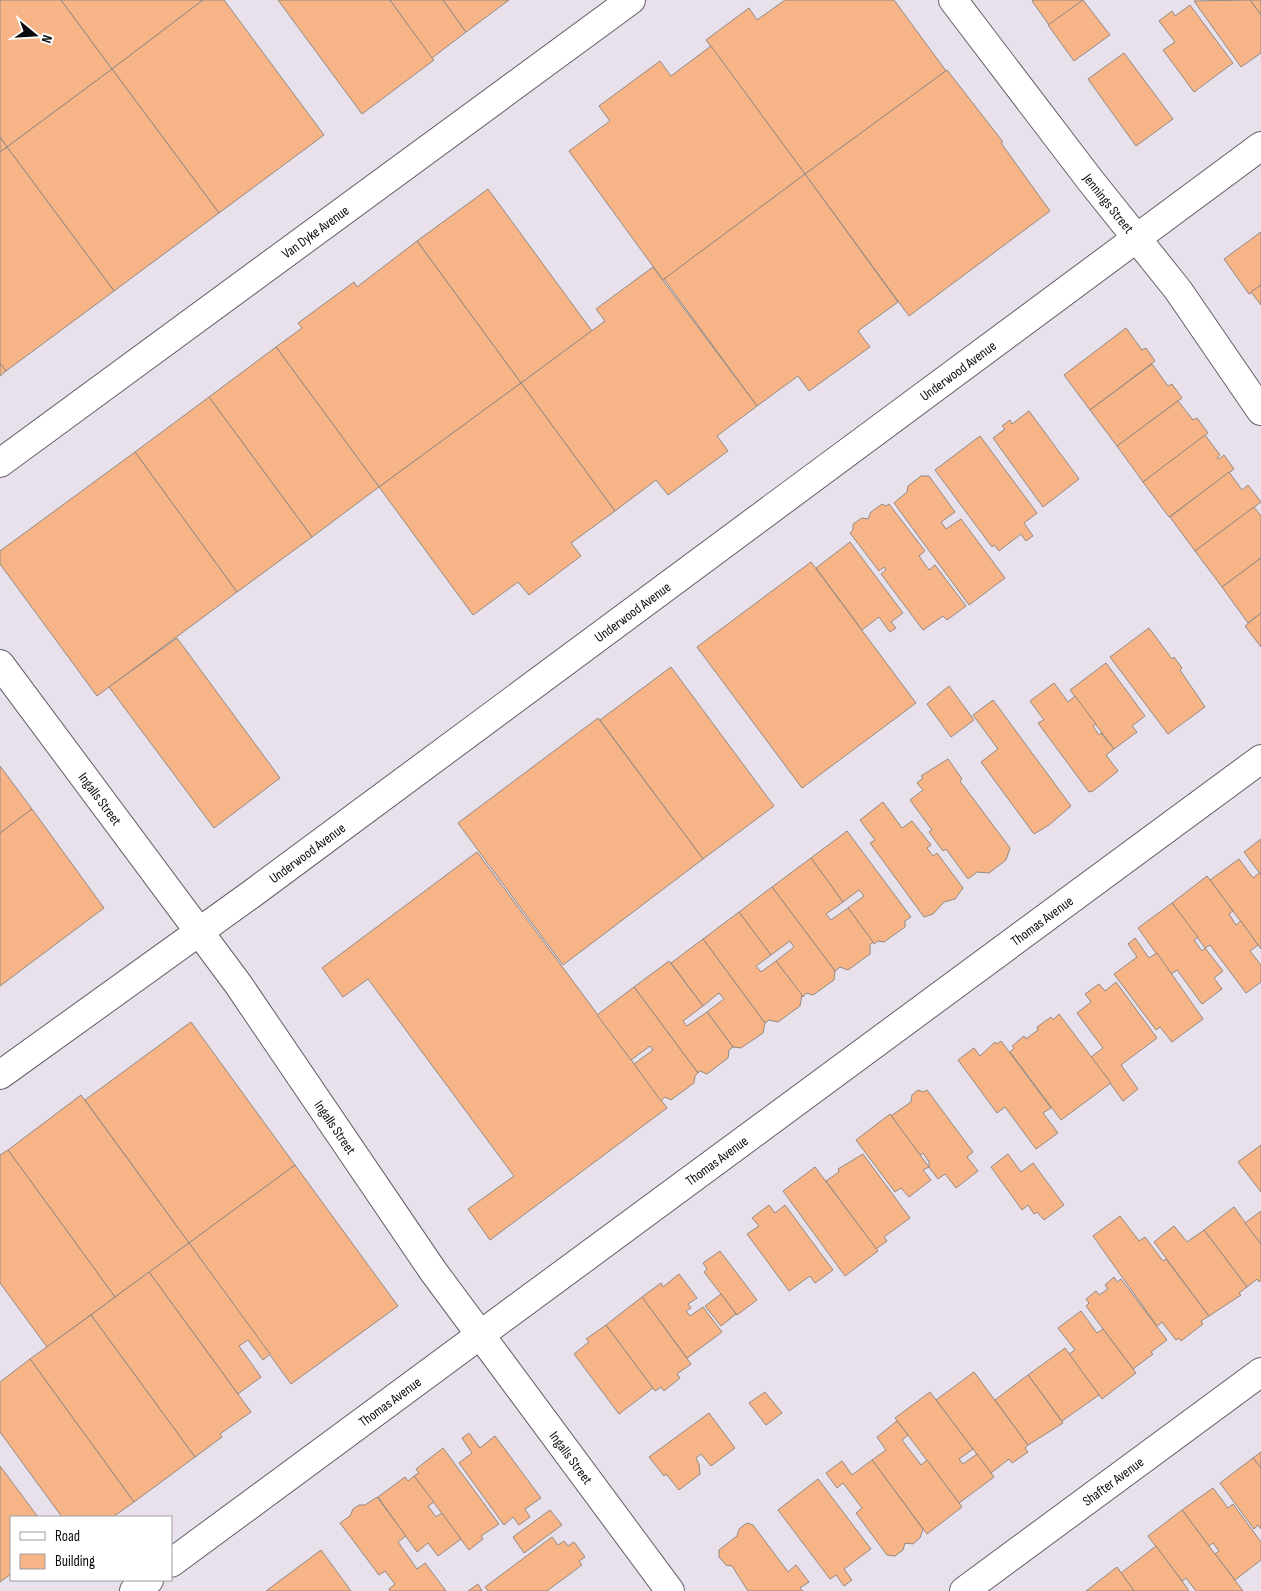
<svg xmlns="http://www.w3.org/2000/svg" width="1261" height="1591" viewBox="0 0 1261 1591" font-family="'Sofia Sans Condensed',sans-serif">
	<rect width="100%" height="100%" fill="#e8e1ec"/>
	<g fill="#f7b487" stroke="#938982">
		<polygon points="0,0 61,0 112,69 7,147 0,137"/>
		<polygon points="61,0 203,0 112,69"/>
		<polygon points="203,0 224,0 324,135 219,213 112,69"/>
		<polygon points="278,0 390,0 434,60 362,114"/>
		<polygon points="390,0 443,0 466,32 432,58"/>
		<polygon points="443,0 509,0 466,32"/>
		<polygon points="785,0 894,0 946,71 805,174 706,40 749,8 757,20"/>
		<polygon points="1034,0 1083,0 1049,25 1032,1"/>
		<polygon points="1083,0 1110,35 1074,61 1048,25"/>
		<polygon points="1250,0 1261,0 1261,15"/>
		<polygon points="1250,0 1261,15 1261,53 1241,67 1194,1"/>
		<polygon points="1190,5 1233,63 1194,92 1163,50 1175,42 1159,21 1172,11 1175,16"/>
		<polygon points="711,46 805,174 663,280 569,151 610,121 599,106 660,61 671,76"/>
		<polygon points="1124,53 1173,119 1136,146 1088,79"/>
		<polygon points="112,69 219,213 114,291 7,147"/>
		<polygon points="947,70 1003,142 1001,143 1050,211 909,316 805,174"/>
		<polygon points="0,137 7,147 0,152"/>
		<polygon points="7,147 114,291 6,371 0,363 0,152"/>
		<polygon points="805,174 898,302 858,331 870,347 809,391 798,376 757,406 664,279"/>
		<polygon points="488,189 592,331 521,383 417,241"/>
		<polygon points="1261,232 1261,285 1249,294 1224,259"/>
		<polygon points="417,241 521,383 379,487 276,347 302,328 298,323 354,282 357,287"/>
		<polygon points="653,267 757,406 717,436 728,451 668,495 656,480 615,511 521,383 605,321 596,309"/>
		<polygon points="1261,285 1261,305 1251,292"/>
		<polygon points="1126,328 1142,350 1146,348 1155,361 1090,410 1064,375"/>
		<polygon points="276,347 379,487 312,537 209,397"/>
		<polygon points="0,363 6,371 0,376"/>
		<polygon points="1152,364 1168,386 1172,384 1182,398 1117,446 1090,410"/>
		<polygon points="521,383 615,511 571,543 581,556 529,595 518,582 473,615 379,487"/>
		<polygon points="209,397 312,537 237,592 135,452"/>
		<polygon points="1178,401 1193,420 1197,418 1208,433 1143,482 1117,446"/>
		<polygon points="1029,411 1079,479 1043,507 993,438 1005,429 1002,426 1010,420 1012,424"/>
		<polygon points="1205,435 1220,455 1217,458 1219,459 1224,455 1234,469 1169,517 1143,482"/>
		<polygon points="980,436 1037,513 1024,523 1033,536 1026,541 1021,534 999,551 994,545 992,547 935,470"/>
		<polygon points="135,452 237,592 97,696 0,564 0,551"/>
		<polygon points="1229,472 1242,490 1248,485 1261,502 1195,551 1170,517"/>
		<polygon points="921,476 929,476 955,512 941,522 946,529 961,519 1005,578 969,605 894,503 907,492 908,486"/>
		<polygon points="882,504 886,506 889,504 925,551 919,556 929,570 935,565 966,606 947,620 943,616 923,630 881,574 886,570 884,567 879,571 850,533 853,530 853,524 862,518 868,519 871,512"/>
		<polygon points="1254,507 1261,516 1261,558 1222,587 1195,551"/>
		<polygon points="850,542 903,613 891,622 896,628 890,632 879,617 862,630 816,568"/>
		<polygon points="1261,558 1261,613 1248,623 1222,587"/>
		<polygon points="811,562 916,703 802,788 697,647"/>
		<polygon points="1261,613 1261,647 1245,626"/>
		<polygon points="1149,628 1172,659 1174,657 1182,668 1180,670 1205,707 1168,734 1110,657"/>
		<polygon points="177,638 280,778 214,828 109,687"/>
		<polygon points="1106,663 1145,716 1132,726 1137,732 1114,749 1070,690"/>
		<polygon points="671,667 774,806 703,859 600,720"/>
		<polygon points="1054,683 1068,702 1075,696 1096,724 1093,726 1099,735 1101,733 1114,749 1106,755 1118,771 1093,791 1089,792 1038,723 1044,720 1030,701"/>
		<polygon points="949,686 974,720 951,737 927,704"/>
		<polygon points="993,700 1071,806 1049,825 1034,834 981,762 998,749 973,715"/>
		<polygon points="598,718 703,859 563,965 458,823"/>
		<polygon points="948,759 962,779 960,781 1010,848 1006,860 989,873 977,872 968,879 946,849 943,851 929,832 932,830 910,800 923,790 917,783 923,778 921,776"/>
		<polygon points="0,766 32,809 0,833"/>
		<polygon points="883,802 902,828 912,821 931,845 927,848 933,856 937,853 963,888 955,899 944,902 933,914 924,917 870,843 875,840 860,820"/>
		<polygon points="32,809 104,908 0,986 0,833"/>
		<polygon points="847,831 911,917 905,921 905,927 884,942 878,941 874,944 848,908 864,896 859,890 843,902 811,858"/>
		<polygon points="1261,839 1261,875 1244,852"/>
		<polygon points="477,852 667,1108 490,1240 468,1209 514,1176 368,979 343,997 322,968"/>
		<polygon points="811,858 843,902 826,914 831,920 848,908 873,942 870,945 870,954 848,970 840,967 835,971 772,887"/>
		<polygon points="1239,859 1253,878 1259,873 1261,875 1261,949 1210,880"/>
		<polygon points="1207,876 1233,911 1229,914 1236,925 1241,921 1258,945 1250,951 1261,965 1261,982 1246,993 1210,945 1205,948 1172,903"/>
		<polygon points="772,887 835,971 834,980 813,995 806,993 803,997 776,961 794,947 790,941 771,955 739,912"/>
		<polygon points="1172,903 1198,937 1194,940 1202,951 1205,948 1223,971 1214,978 1222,989 1202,1004 1177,970 1171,974 1138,928"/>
		<polygon points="739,912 771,955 756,966 761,972 776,961 802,995 800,1006 778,1022 769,1020 765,1023 703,939"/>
		<polygon points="1135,938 1149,958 1157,953 1203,1019 1172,1042 1160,1027 1156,1030 1114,974 1137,957 1128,944"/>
		<polygon points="703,939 765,1023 763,1033 741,1048 733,1047 707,1012 724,999 719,993 703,1006 671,963"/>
		<polygon points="669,961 703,1006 683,1021 687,1026 707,1012 733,1047 729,1050 728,1058 707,1074 700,1071 698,1073 634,987"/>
		<polygon points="1116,982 1157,1038 1121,1065 1138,1089 1123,1101 1091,1057 1103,1048 1077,1013 1091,1002 1085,994 1099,984 1105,991"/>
		<polygon points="634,987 698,1073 695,1076 694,1083 671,1100 665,1097 661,1101 634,1064 653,1050 650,1046 631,1060 597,1015"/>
		<polygon points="1059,1014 1111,1083 1061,1120 1010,1052 1014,1048 1012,1046 1024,1036 1026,1039 1038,1030 1037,1027 1051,1017 1053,1020"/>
		<polygon points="191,1022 295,1165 189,1243 85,1100"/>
		<polygon points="1001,1041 1051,1108 1043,1113 1058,1133 1036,1149 1005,1107 997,1113 958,1060 974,1048 980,1056 995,1042 997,1044"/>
		<polygon points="918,1090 923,1092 927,1090 973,1152 967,1157 978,1171 956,1188 945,1174 938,1179 929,1167 929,1162 923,1153 920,1155 891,1116 911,1102 912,1095"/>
		<polygon points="81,1095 189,1243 115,1297 8,1150"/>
		<polygon points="890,1114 929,1167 923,1170 931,1180 909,1197 901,1188 895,1192 856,1140"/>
		<polygon points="1261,1145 1261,1192 1238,1162"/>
		<polygon points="8,1150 115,1297 47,1347 0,1283 0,1155"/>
		<polygon points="863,1154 910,1218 884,1237 887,1241 876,1249 826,1181 839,1172 838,1169"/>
		<polygon points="1008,1154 1021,1172 1033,1163 1064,1205 1044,1220 1037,1212 1034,1214 1028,1205 1022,1210 991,1167"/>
		<polygon points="295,1165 398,1306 291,1384 189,1243"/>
		<polygon points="815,1167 878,1251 845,1276 783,1191"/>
		<polygon points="769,1205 775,1213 785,1205 833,1270 815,1283 810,1276 789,1291 747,1234 759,1226 752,1218"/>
		<polygon points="1234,1207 1261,1244 1261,1280 1259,1282 1257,1279 1247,1287 1204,1230"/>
		<polygon points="1261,1211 1261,1244 1245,1223"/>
		<polygon points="1120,1216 1139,1241 1145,1237 1163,1261 1166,1259 1209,1316 1201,1321 1203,1324 1181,1341 1179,1338 1176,1340 1162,1322 1157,1326 1093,1236"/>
		<polygon points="1174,1226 1187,1242 1204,1230 1247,1287 1239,1293 1241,1295 1209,1316 1154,1242"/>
		<polygon points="189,1243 270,1354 263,1360 248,1340 239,1346 261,1377 238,1394 149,1272"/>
		<polygon points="720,1251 757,1300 737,1315 704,1272 707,1269 703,1263"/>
		<polygon points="149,1272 251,1412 220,1434 222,1437 195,1457 91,1315"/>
		<polygon points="679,1274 697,1298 688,1304 691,1308 686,1311 690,1316 703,1307 722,1332 687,1358 642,1297 661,1283 663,1287"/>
		<polygon points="1114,1277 1117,1282 1121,1279 1167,1340 1151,1352 1153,1354 1133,1369 1086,1306 1089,1303 1086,1299 1096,1291 1099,1295 1108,1289 1105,1285"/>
		<polygon points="721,1294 736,1314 721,1326 705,1306"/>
		<polygon points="642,1297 691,1364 677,1374 680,1378 664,1391 661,1387 655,1391 606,1325"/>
		<polygon points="1081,1311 1097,1333 1103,1329 1136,1373 1102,1399 1069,1354 1075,1350 1058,1328"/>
		<polygon points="91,1315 195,1457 134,1502 30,1359"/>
		<polygon points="606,1325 653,1388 619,1414 574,1354 589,1342 586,1339"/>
		<polygon points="1065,1348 1099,1395 1062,1421 1028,1375"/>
		<polygon points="30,1359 134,1502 113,1517 62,1517 0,1432 0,1382"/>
		<polygon points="974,1372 1028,1445 1025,1448 1028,1452 1012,1463 1009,1459 991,1473 936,1400"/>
		<polygon points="1028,1375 1063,1423 1028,1445 995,1400"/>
		<polygon points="765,1392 782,1413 766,1425 749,1403"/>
		<polygon points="930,1392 973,1449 959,1459 963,1464 977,1454 994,1477 959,1503 895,1418"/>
		<polygon points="709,1413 735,1448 711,1466 701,1454 696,1458 699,1464 700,1474 679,1490 666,1474 664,1476 649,1457"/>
		<polygon points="897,1421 908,1435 902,1440 921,1465 927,1460 962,1507 927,1534 872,1460 886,1450 877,1437"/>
		<polygon points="469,1433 480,1448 495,1436 541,1498 525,1509 530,1517 519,1525 513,1517 504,1525 459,1463 472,1453 462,1438"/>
		<polygon points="443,1448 499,1524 481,1536 483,1539 469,1550 414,1476 419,1473 416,1469"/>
		<polygon points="1261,1452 1261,1468 1253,1458"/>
		<polygon points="1253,1458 1261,1468 1261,1529 1258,1525 1254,1529 1220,1483"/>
		<polygon points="872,1460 923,1529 920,1538 913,1544 905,1543 903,1550 895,1556 887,1555 856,1513 862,1508 843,1483 837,1488 826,1473 842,1461 852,1475"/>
		<polygon points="0,1466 38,1517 11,1517 11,1574 0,1582"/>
		<polygon points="414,1476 434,1502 428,1506 436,1517 442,1513 461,1539 438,1556 428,1543 417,1552 378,1497 405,1477 408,1481"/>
		<polygon points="818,1479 871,1549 844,1569 852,1580 844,1586 836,1575 830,1579 778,1510"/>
		<polygon points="1213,1488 1228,1508 1233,1504 1261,1542 1261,1560 1235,1580 1215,1554 1219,1551 1213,1543 1209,1546 1182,1510"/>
		<polygon points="377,1497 406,1536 398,1542 417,1569 425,1563 446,1591 390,1591 389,1589 395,1584 385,1571 379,1575 340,1523 350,1516 353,1509 359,1505 365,1505"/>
		<polygon points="550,1510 562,1525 524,1553 513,1537"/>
		<polygon points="1182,1510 1209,1546 1243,1591 1196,1591 1186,1578 1182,1581 1148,1536"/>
		<polygon points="747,1523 753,1525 788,1572 796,1565 809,1582 800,1588 803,1591 748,1591 732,1566 726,1565 719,1557 719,1550 737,1536 739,1529"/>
		<polygon points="552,1537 558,1545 564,1541 568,1546 574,1542 585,1557 579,1561 582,1565 547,1591 488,1591 485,1587"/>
		<polygon points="1156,1546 1182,1581 1189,1591 1134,1591 1121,1573"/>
		<polygon points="321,1550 351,1591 266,1591"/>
		<polygon points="1117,1567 1134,1591 1086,1591"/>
		<polygon points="478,1584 482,1591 468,1591"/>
	</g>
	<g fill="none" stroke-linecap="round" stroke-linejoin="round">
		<defs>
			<g id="minor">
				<path id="s1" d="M953,0L1090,180L1178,290L1261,411"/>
				<path id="s2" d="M0,463L631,0"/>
				<path id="s3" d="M0,664L238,984L433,1271L670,1591"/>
				<path id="s4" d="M0,1075L253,893L1261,146"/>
				<path id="s5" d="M171,1563L1261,759"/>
				<polyline points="134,1591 149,1580"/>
				<path id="s6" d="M964,1591L1261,1372"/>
			</g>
		</defs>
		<use href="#minor" stroke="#655f68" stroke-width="30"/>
		<use href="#minor" stroke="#fff" stroke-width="28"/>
	</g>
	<g text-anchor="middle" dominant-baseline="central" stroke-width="4.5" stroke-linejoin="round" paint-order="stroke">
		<g font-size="14" fill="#0d0b0e" stroke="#fff">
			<text stroke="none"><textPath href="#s1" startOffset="256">Jennings Street</textPath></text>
			<text stroke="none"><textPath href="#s2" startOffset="391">Van Dyke Avenue</textPath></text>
			<text stroke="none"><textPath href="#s4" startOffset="1189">Underwood Avenue</textPath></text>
			<text stroke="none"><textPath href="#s4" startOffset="784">Underwood Avenue</textPath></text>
			<text stroke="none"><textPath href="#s3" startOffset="168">Ingalls Street</textPath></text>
			<text stroke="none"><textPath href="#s4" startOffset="379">Underwood Avenue</textPath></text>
			<text stroke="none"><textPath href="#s5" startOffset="1082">Thomas Avenue</textPath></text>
			<text stroke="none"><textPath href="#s3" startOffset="572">Ingalls Street</textPath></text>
			<text stroke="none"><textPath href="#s5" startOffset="678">Thomas Avenue</textPath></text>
			<text stroke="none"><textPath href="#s5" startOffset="272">Thomas Avenue</textPath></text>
			<text stroke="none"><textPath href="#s3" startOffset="978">Ingalls Street</textPath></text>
			<text stroke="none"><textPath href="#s6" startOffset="185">Shafter Avenue</textPath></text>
		</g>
	</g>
	<rect x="10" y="1516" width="162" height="65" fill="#ffffff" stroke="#9e9d9f"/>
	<rect x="20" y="1532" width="25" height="8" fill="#ffffff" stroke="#9e9d9f"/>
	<text x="55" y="1541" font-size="15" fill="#0d0b0e">Road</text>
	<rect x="20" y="1554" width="25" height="15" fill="#f7b487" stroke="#9e9d9f"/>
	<text x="55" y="1566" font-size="15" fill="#0d0b0e">Building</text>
	<g transform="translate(35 35) rotate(108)" stroke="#ffffff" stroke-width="4" paint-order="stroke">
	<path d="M0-4L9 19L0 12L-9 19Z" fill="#0d0b0e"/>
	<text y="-8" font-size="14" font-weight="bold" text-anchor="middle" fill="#0d0b0e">N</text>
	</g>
</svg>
